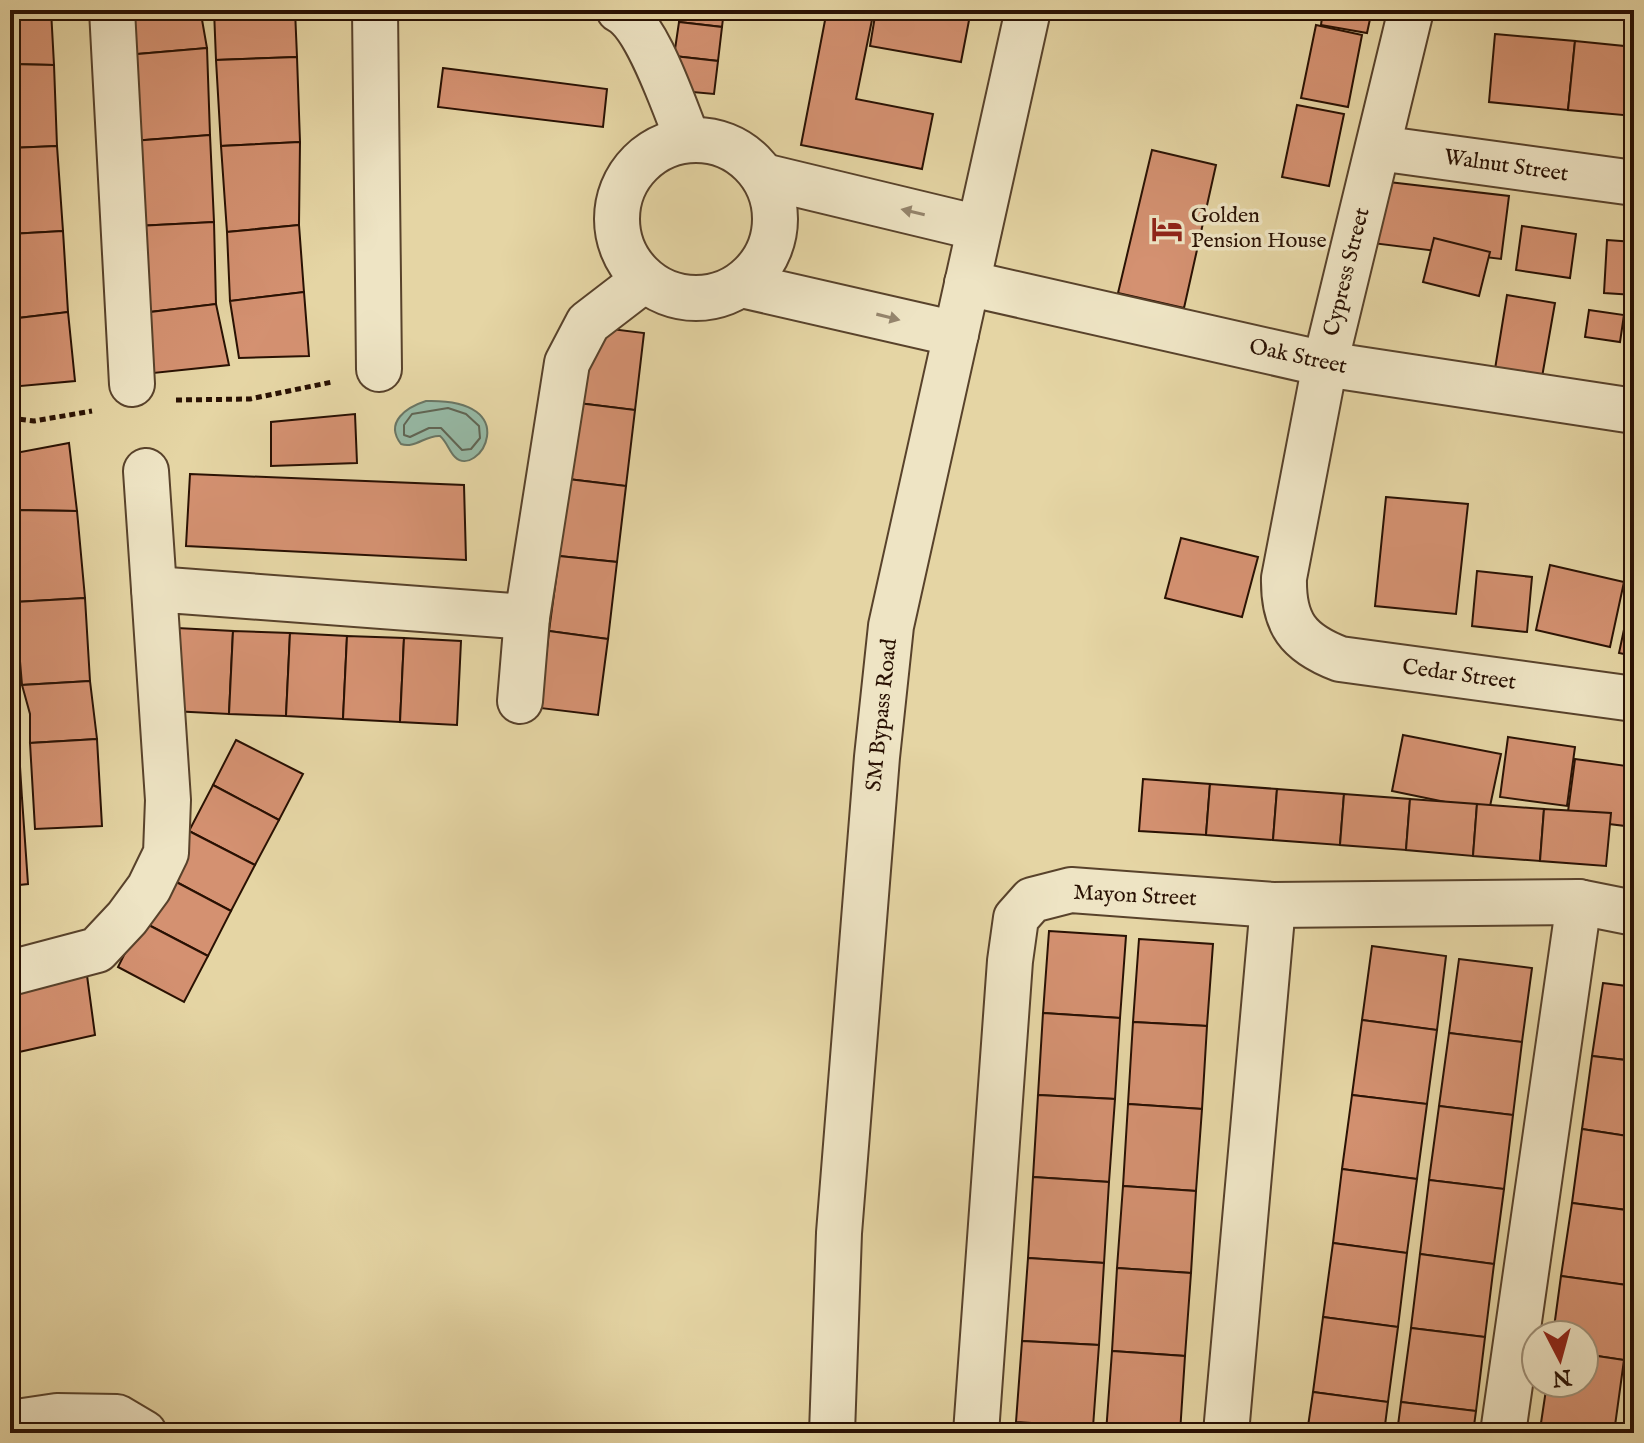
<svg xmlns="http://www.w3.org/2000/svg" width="1644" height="1443" viewBox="0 0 1644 1443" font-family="'IM FELL English',serif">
	<rect width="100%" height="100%" fill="#e5d5a4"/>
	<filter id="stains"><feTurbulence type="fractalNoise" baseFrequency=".0025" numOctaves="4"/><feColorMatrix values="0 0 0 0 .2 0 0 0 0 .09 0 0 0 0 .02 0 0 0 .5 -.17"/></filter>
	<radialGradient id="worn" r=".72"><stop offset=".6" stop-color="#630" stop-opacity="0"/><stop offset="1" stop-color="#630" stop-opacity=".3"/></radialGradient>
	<path fill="#96b9a5" stroke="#6a7664" stroke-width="2" d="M426,401C527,398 478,480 455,457C449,451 447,442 440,436C425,435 415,449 401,444C384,422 407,407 426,401Z"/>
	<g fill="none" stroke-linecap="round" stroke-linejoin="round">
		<polygon stroke="#606554" stroke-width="2" points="448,408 466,414 479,426 480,438 471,449 462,450 441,428 429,428 410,437 404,435 404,425 412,414"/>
	</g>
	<g fill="#d49171" stroke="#291103" stroke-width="2">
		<polygon points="10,10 51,10 54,65 10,64"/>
		<polygon points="214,10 295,10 297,57 216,60"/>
		<polygon points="680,10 724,10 722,27 679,22"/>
		<polygon points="827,10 874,10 856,99 933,114 922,169 801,145"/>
		<polygon points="876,10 971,10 961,62 870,46"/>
		<polygon points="1323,10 1372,10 1367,33 1321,25"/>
		<polygon points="1614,10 1634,10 1634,17 1613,15"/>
		<polygon points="201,14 207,48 126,55 127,18"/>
		<polygon points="679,22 722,27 718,61 674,56"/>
		<polygon points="1316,25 1362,35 1348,107 1301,98"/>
		<polygon points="1495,34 1575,41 1568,110 1489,102"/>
		<polygon points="1575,41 1634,47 1634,116 1568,110"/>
		<polygon points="207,48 210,135 132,141 126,55"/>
		<polygon points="674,56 718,61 714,94 671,90"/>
		<polygon points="297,57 300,142 221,146 216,60"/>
		<polygon points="10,64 54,65 57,146 10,148"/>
		<polygon points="443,68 607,89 603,127 438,107"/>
		<polygon points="1297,105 1344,114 1329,186 1282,177"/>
		<polygon points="210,135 214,222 137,226 132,141"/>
		<polygon points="300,142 299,225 227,232 221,146"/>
		<polygon points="57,146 63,231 10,234 10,148"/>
		<polygon points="1152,150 1216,165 1184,308 1118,293"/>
		<polygon points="1380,181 1509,196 1501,259 1372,243"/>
		<polygon points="214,222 216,304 142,313 137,226"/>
		<polygon points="299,225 304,292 230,301 227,232"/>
		<polygon points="1522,226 1576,234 1570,278 1516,270"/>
		<polygon points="63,231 68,312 10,319 10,234"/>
		<polygon points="1434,238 1490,252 1479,296 1423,282"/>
		<polygon points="1607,240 1634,242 1634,295 1604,293"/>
		<polygon points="304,292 309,356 239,358 230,301"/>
		<polygon points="1507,295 1555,303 1542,377 1495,369"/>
		<polygon points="216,304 229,365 144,374 142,313"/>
		<polygon points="1589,310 1624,315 1620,342 1585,337"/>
		<polygon points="68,312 75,381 10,387 10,319"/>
		<polygon points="587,326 644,333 635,410 578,403"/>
		<polygon points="578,403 635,410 626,486 568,479"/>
		<polygon points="355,414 357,463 271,466 271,422"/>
		<polygon points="69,443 77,511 13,510 10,454"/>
		<polygon points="190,474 464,485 466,560 186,546"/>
		<polygon points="568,479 626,486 617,562 559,556"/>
		<polygon points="1386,497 1468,504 1456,614 1375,606"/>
		<polygon points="13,510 77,511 85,598 15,602"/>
		<polygon points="1181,538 1258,557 1242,617 1165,598"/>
		<polygon points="559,556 617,562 608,639 549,631"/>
		<polygon points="1550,565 1624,582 1610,647 1536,630"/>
		<polygon points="1477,571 1532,577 1527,632 1472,626"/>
		<polygon points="1633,587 1634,588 1634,656 1619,653"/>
		<polygon points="85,598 90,681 22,685 15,602"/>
		<polygon points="177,628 233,631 229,714 172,711"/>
		<polygon points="233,631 290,633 286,716 229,714"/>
		<polygon points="549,631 608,639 598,715 540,708"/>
		<polygon points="290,633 347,636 343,719 286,716"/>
		<polygon points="347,636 404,638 400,722 343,719"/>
		<polygon points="404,638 461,641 457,725 400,722"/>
		<polygon points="10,658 16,704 10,704"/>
		<polygon points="90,681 97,739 30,743 30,714 22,685"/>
		<polygon points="10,704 16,704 22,798 10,799"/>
		<polygon points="1403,735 1501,754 1489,811 1392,791"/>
		<polygon points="1508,737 1575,747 1567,806 1500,797"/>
		<polygon points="97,739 102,826 35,829 30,743"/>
		<polygon points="236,740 303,774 279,820 213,785"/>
		<polygon points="1575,759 1634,767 1634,827 1567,819"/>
		<polygon points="1143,779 1210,784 1206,835 1139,831"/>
		<polygon points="1210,784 1277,789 1273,840 1206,835"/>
		<polygon points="213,785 279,820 255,865 189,831"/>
		<polygon points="1277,789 1344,794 1340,845 1273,840"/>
		<polygon points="1344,794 1410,799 1406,850 1340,845"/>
		<polygon points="22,798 28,884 10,886 10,799"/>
		<polygon points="1410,799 1477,804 1473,856 1406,850"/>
		<polygon points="1477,804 1544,809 1540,861 1473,856"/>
		<polygon points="1544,809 1611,813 1606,866 1540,861"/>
		<polygon points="189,831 255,865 231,911 165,876"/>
		<polygon points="165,876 231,911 208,956 141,921"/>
		<polygon points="141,921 208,956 184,1002 118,967"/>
		<polygon points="1049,931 1126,936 1120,1018 1043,1013"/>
		<polygon points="1139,939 1213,944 1207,1026 1133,1022"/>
		<polygon points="1372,946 1446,956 1437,1030 1362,1020"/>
		<polygon points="1459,959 1532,968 1522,1042 1449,1033"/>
		<polygon points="86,968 95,1035 19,1052 10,1012 10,979"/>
		<polygon points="1603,983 1634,987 1634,1061 1592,1056"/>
		<polygon points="10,1012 19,1052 10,1054"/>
		<polygon points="1043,1013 1120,1018 1115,1099 1038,1095"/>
		<polygon points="1362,1020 1437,1030 1427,1104 1352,1095"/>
		<polygon points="1133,1022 1207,1026 1202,1109 1128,1104"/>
		<polygon points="1449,1033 1522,1042 1513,1115 1439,1106"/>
		<polygon points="1592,1056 1634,1061 1634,1137 1582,1129"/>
		<polygon points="1038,1095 1115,1099 1109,1182 1033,1177"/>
		<polygon points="1352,1095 1427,1104 1417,1179 1342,1169"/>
		<polygon points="1128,1104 1202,1109 1196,1191 1123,1186"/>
		<polygon points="1439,1106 1513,1115 1504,1189 1429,1180"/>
		<polygon points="1582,1129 1634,1137 1634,1211 1572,1203"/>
		<polygon points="1342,1169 1417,1179 1407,1253 1333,1243"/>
		<polygon points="1033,1177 1109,1182 1104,1263 1028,1258"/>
		<polygon points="1429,1180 1504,1189 1494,1264 1420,1254"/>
		<polygon points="1123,1186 1196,1191 1191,1273 1117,1268"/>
		<polygon points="1572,1203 1634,1211 1634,1286 1561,1276"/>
		<polygon points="1333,1243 1407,1253 1398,1327 1323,1317"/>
		<polygon points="1420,1254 1494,1264 1485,1337 1411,1328"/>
		<polygon points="1028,1258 1104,1263 1099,1345 1022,1341"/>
		<polygon points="1117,1268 1191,1273 1185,1356 1112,1351"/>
		<polygon points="1561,1276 1634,1286 1624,1360 1584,1354 1584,1335 1553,1335"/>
		<polygon points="1323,1317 1398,1327 1388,1402 1313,1392"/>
		<polygon points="1411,1328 1485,1337 1476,1411 1401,1402"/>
		<polygon points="1022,1341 1099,1345 1093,1427 1016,1422"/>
		<polygon points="1112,1351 1185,1356 1180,1433 1106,1433"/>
		<polygon points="1584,1354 1624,1360 1614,1433 1541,1423 1547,1383 1584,1383"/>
		<polygon points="1634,1375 1634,1433 1626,1433"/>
		<polygon points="1313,1392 1388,1402 1384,1433 1307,1433"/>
		<polygon points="1401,1402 1476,1411 1473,1433 1397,1433"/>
		<polygon points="1541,1423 1614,1433 1540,1433"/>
	</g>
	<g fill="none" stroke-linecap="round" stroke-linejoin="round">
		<defs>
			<g id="minor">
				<polyline points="112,10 132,384"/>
				<polyline points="375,10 379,369"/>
				<path d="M619,10C648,25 674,107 688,140"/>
				<path d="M1411,10L1325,364L1284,578C1283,623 1298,643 1340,659L1634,699"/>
				<circle cx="696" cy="219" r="79"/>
				<polyline points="1378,148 1634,183"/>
				<polyline points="763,176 979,228"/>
				<polyline points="967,283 1325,364 1634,411"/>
				<polyline points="742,285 956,334"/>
				<polyline points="146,471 154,589"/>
				<polyline points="520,701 527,617"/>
				<polyline points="10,973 97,950 127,918 149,888 166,853 168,800 154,589 527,617 567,363 588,323 644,280"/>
				<polyline points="10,1423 57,1416 117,1417 144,1433"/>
				<polyline points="832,1433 839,1233 877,757 891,626 1028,10"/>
				<polyline points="976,1433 1010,961 1016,918 1032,900 1071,890 1273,905 1579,902 1634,913"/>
				<polyline points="1226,1433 1273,905"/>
				<polyline points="1503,1433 1579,902"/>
			</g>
		</defs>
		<use href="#minor" stroke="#58422b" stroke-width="48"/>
		<g stroke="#291103" stroke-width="5" stroke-dasharray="6 4" stroke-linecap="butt">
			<polyline points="176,400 250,399 332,382"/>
			<polyline points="10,418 34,421 92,411"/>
		</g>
		<use href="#minor" stroke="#eee4c4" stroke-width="44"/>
	</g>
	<defs><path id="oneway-solid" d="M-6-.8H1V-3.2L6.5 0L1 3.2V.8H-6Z" transform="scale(2)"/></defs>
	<g fill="#95856d">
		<use href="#oneway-solid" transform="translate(913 212) rotate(-167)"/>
		<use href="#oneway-solid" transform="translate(888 317) rotate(14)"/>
	</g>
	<defs>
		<symbol id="hotel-bare" viewBox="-9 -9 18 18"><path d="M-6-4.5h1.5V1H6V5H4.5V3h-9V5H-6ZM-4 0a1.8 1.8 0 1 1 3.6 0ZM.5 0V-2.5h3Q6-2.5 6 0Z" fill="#8f2418" stroke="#eee4c4" stroke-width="2.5" paint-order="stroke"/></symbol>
	</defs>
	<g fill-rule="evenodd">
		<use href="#hotel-bare" x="1145" y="207" width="44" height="44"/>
	</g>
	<g text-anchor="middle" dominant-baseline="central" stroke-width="7" stroke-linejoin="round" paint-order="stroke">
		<g font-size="22" fill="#291103" stroke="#eee4c4">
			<text transform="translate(1506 166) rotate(8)">Walnut Street</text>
			<text transform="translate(1347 272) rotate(-76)">Cypress Street</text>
			<text transform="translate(1298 357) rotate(12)">Oak Street</text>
			<text transform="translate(1459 675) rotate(8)">Cedar Street</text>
			<text transform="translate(882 715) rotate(-84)">SM Bypass Road</text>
			<text transform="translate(1135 896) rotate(3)">Mayon Street</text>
		</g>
		<g font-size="22" fill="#291103" stroke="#eee4c4" text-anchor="start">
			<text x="1191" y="216">Golden<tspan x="1191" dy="25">Pension House</tspan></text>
		</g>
	</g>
	<rect width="1644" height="1443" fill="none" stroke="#e5d5a4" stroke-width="40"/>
	<rect x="12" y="12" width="1620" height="1419" fill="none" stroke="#291103" stroke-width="4"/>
	<rect x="20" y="20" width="1604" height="1403" fill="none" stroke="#291103" stroke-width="2"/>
	<g transform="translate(1560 1359) rotate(174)"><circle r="38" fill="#eee4c4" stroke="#9f9077" stroke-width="2"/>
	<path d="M0-6L14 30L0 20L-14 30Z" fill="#8f2418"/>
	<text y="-12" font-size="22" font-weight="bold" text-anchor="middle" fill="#291103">N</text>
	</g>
	<rect width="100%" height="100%" filter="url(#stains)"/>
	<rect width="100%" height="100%" fill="url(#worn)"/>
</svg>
